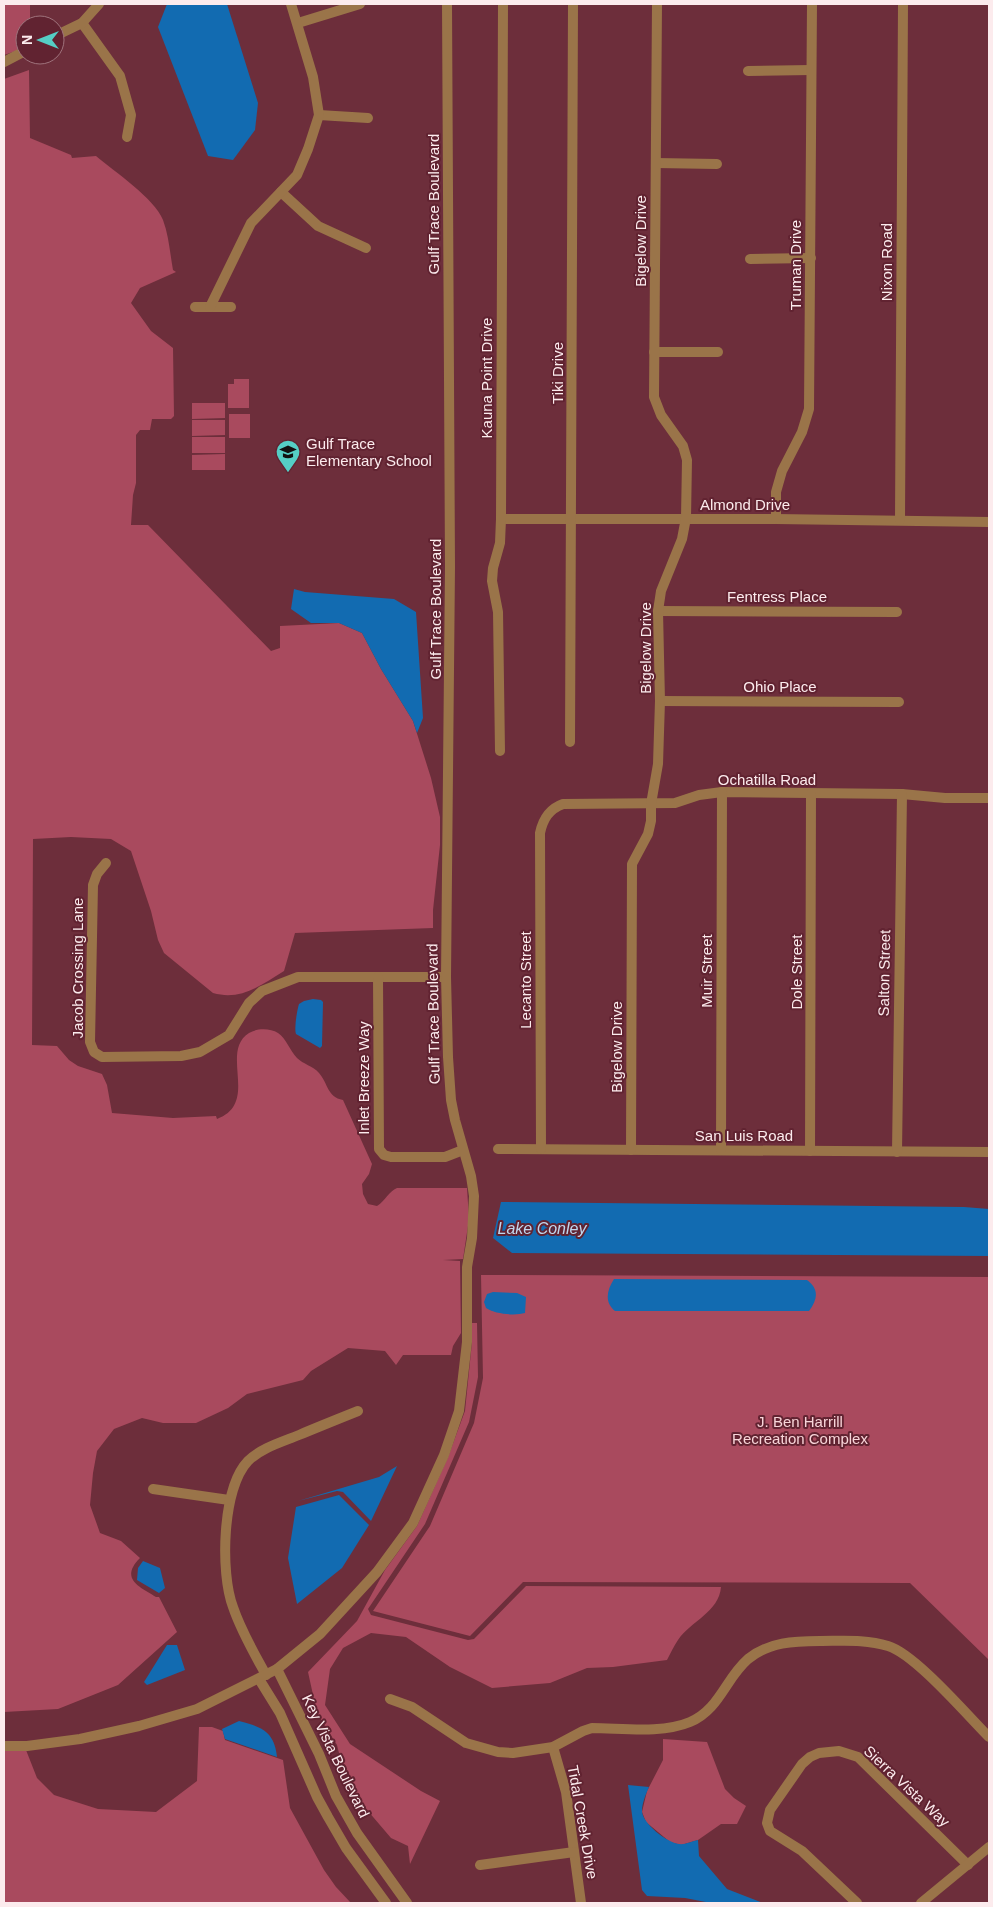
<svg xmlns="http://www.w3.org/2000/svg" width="993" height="1907" viewBox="0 0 993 1907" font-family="Helvetica,sans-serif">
	<rect width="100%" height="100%" fill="#6d2e3b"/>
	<g fill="#a94a5e">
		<polygon points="4,4 30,4 30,25 25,25 25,48 4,55"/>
		<path d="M29,70L30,138L71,155L72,158L96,156C114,171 155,199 163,220C169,236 170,254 173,270L176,272L140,288L131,303L151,331L173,348L174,416L171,419H152L150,430H140L136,435V483L133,495L131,525H148L271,651L280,648V626L339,623L362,633L381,669L413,721L431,778L440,817V845L433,910V928L295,933L284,971C261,985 241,1001 213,993L164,953L158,940L151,911L131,851L111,839L71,837L33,839L32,1045L57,1046L69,1060L78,1066L102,1074L107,1085L112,1113L173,1118L216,1116L217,1119C260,1103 219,1052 249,1033C257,1028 270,1028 278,1033C286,1038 290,1051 297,1058C303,1064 313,1066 319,1073C328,1083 327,1097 343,1100L372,1164L369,1174L362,1184L363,1194L368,1204L377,1206C385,1201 389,1191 397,1188H467L469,1219L463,1259L443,1260L460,1261L461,1333L453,1346L451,1355H403L396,1365L385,1351L348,1348L311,1371L303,1380L247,1394L228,1408L196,1423H163L142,1418L114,1429L97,1451L93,1473L90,1505L100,1533L121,1541L140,1558C119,1579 140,1587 156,1597H159L177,1632L118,1685L58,1709L4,1712V79Z"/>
		<polygon points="234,379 249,379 249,408 228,408 228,384 234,384"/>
		<polygon points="192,403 225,403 225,418 192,419"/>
		<rect x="229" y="414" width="21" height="24"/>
		<polygon points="192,420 225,420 225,435 192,436"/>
		<rect x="192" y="437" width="33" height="16"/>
		<polygon points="225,454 225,470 192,470 192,455"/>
		<polygon points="481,1275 989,1277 989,1660 910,1583 523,1582 470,1636 373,1611 430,1526 474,1423 483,1378"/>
		<path d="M471,1323H477L478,1377L469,1422L425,1524L368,1609L371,1615L468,1640L474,1639L526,1586L721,1587C719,1612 691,1621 678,1640C674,1646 670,1654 667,1660L613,1667L587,1668L550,1683L492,1688L450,1667L406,1637L371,1633L343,1648L330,1669L325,1705L350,1744L421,1791L440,1801L410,1864L408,1846L391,1838L362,1804L345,1777L337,1745L317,1713L308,1672L357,1621L385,1570L417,1526L448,1457L465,1411L472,1342Z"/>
		<polygon points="199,1727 212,1727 223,1731 225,1740 283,1760 290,1808 324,1870 336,1887 351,1903 4,1903 4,1750 26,1750 37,1778 54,1795 98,1809 156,1812 197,1781"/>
		<polygon points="663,1739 707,1742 725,1789 734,1798 746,1806 737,1824 721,1824 698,1840 681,1845 670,1842 646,1822 642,1812 647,1791 663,1760"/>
	</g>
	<g fill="#126bb1">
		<polygon points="167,4 227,4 258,103 255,130 233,160 208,156 158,27"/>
		<polygon points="294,589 305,592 394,599 416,612 423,718 417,733 413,721 381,669 362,633 339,623 311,623 291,609"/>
		<path d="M313,999L321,1000L323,1002L322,1046L320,1048L296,1034C294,1029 297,1010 299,1004L304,1001Z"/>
		<polygon points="501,1202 964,1207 989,1209 989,1256 512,1253 493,1238"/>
		<path d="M614,1279L807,1280C819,1289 818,1299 809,1311H615C604,1302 607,1290 614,1279Z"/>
		<path d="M493,1292L517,1293L526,1297L525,1313C514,1316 495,1314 486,1308L484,1302L487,1294Z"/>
		<polygon points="397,1466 371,1521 343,1492 337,1491 298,1501 379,1477"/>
		<polygon points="339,1495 369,1525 342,1568 297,1604 288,1558 296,1507"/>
		<polygon points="143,1561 160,1568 165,1588 159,1593 137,1580 138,1568"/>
		<polygon points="167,1645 177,1645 185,1670 147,1685 144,1682"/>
		<path d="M239,1721C262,1727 274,1731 277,1757L225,1739L222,1729Z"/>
		<path d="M628,1785L649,1787C646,1794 642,1803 642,1811C642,1823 667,1843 679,1844C685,1845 692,1841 698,1840L699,1856L727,1889L763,1903H711L685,1898L647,1896L642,1890Z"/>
	</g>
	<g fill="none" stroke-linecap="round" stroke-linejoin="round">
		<g stroke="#9a7449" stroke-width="10">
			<polyline points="82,23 120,76 131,115 127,137"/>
			<polyline points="298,23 360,4"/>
			<polyline points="55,36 82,23 99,4"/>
			<polyline points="4,62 25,51"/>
			<polyline points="748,71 811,70"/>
			<polyline points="319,115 368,118"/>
			<polyline points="656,163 717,164"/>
			<polyline points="281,192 318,226 366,248"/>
			<polyline points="750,259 811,258"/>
			<polyline points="195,307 231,307"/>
			<polyline points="210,307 251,223 297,175 308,149 319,115 313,77 291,4"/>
			<polyline points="654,352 718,352"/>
			<polyline points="501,519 776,519 989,522"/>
			<polyline points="776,519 776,492 782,471 802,432 809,409 812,4"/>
			<polyline points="900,520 903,4"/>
			<polyline points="658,611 897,612"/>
			<polyline points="660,701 899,702"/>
			<polyline points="570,742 573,4"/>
			<polyline points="500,751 498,612 492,581 493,568 500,543 501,519 503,4"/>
			<polyline points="106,863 97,874 93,885 90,1042 94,1052 102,1057 181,1056 200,1052 229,1035 249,1003 262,991 298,977 446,977"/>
			<polyline points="378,977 379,1149 384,1155 391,1157 445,1157 463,1150"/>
			<polyline points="498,1149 989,1152"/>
			<path d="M541,1149L540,833C543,819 549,809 563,804L675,803L699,795L722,792L902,794L945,798H989"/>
			<polyline points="631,1150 632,864 648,834 651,821 651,804 658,764 660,701 658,611 661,591 682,539 686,518 687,460 683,446 661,415 654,397 657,4"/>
			<polyline points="721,1150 722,792"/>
			<polyline points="810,1151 811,794"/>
			<polyline points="897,1152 902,794"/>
			<polyline points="153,1489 229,1500"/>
			<polyline points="277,1669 319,1754 336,1796 357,1833 407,1903"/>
			<path d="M266,1675C254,1653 241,1631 233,1607C220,1573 222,1488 248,1461C261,1448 282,1442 299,1435C318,1427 338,1419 358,1411"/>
			<polyline points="259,1679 280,1713 317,1797 328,1817 346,1848 386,1903"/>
			<path d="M390,1699L412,1707L466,1743L498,1752L513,1753L553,1747L583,1731L592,1728C621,1728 662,1734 690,1722C720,1709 725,1679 748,1659C769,1642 794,1641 820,1641C843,1641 866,1639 888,1646C915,1654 967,1715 989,1737"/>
			<polyline points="4,1746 27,1746 80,1739 139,1726 197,1709 277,1669 320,1634 377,1572 413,1523 444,1455 459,1411 467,1342 467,1267 472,1238 474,1196 471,1176 455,1120 451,1100 448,1057 446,977 450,567 447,4"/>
			<polyline points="553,1747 566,1792 581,1903"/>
			<polyline points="480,1865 574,1852"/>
			<polyline points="857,1903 802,1851 770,1831 767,1823 770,1810 802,1764 810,1757 819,1753 839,1751 858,1757 968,1865"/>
			<polyline points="921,1903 989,1847"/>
		</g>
	</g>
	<defs>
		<symbol id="school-pin" viewBox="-11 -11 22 30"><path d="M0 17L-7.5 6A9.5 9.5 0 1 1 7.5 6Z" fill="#55cec5" stroke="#612331"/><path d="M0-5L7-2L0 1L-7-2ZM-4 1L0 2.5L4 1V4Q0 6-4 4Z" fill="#111"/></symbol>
	</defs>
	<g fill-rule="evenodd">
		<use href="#school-pin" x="274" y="438" width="28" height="38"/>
	</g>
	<g text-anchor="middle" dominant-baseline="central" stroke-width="4" stroke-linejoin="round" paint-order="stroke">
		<g font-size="15" fill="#fcebed" stroke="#612331">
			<text transform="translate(433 204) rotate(-90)">Gulf Trace Boulevard</text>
			<text transform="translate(640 241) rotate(-90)">Bigelow Drive</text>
			<text transform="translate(886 262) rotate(-90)">Nixon Road</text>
			<text transform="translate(795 265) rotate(-90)">Truman Drive</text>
			<text transform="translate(557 373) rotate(-90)">Tiki Drive</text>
			<text transform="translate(486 378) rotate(-90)">Kauna Point Drive</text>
			<text x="745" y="504">Almond Drive</text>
			<text x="777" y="596">Fentress Place</text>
			<text transform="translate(435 609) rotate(-90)">Gulf Trace Boulevard</text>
			<text transform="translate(645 648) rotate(-90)">Bigelow Drive</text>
			<text x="780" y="686">Ohio Place</text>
			<text x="767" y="779">Ochatilla Road</text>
			<text transform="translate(77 968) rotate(-90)">Jacob Crossing Lane</text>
			<text transform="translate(706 971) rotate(-90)">Muir Street</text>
			<text transform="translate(796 972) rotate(-90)">Dole Street</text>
			<text transform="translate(884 973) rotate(-89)">Salton Street</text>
			<text transform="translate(525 980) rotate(-90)">Lecanto Street</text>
			<text transform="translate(433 1014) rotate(-91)">Gulf Trace Boulevard</text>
			<text transform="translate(616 1047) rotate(-90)">Bigelow Drive</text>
			<text transform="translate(363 1078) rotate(-90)">Inlet Breeze Way</text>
			<text x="744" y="1135">San Luis Road</text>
			<text transform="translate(336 1756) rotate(64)">Key Vista Boulevard</text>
			<text transform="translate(907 1786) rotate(43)">Sierra Vista Way</text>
			<text transform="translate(583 1822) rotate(80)">Tidal Creek Drive</text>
		</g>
		<g font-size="15" fill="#fcebed" stroke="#612331" text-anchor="start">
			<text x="306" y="443">Gulf Trace<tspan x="306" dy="17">Elementary School</tspan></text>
		</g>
		<g font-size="15" fill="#f8d5d9" stroke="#612331">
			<text x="800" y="1421">J. Ben Harrill<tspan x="800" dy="17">Recreation Complex</tspan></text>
		</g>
		<g font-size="16" font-style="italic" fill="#c0d6ed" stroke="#612331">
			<text x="542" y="1228">Lake Conley</text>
		</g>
	</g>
	<rect width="993" height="1907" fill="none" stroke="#fcebed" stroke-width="10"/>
	<g transform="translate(40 40) rotate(270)"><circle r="24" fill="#612331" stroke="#9f737c"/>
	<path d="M0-4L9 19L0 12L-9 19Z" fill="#55cec5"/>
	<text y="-8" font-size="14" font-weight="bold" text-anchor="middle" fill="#fcebed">N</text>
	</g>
</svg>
